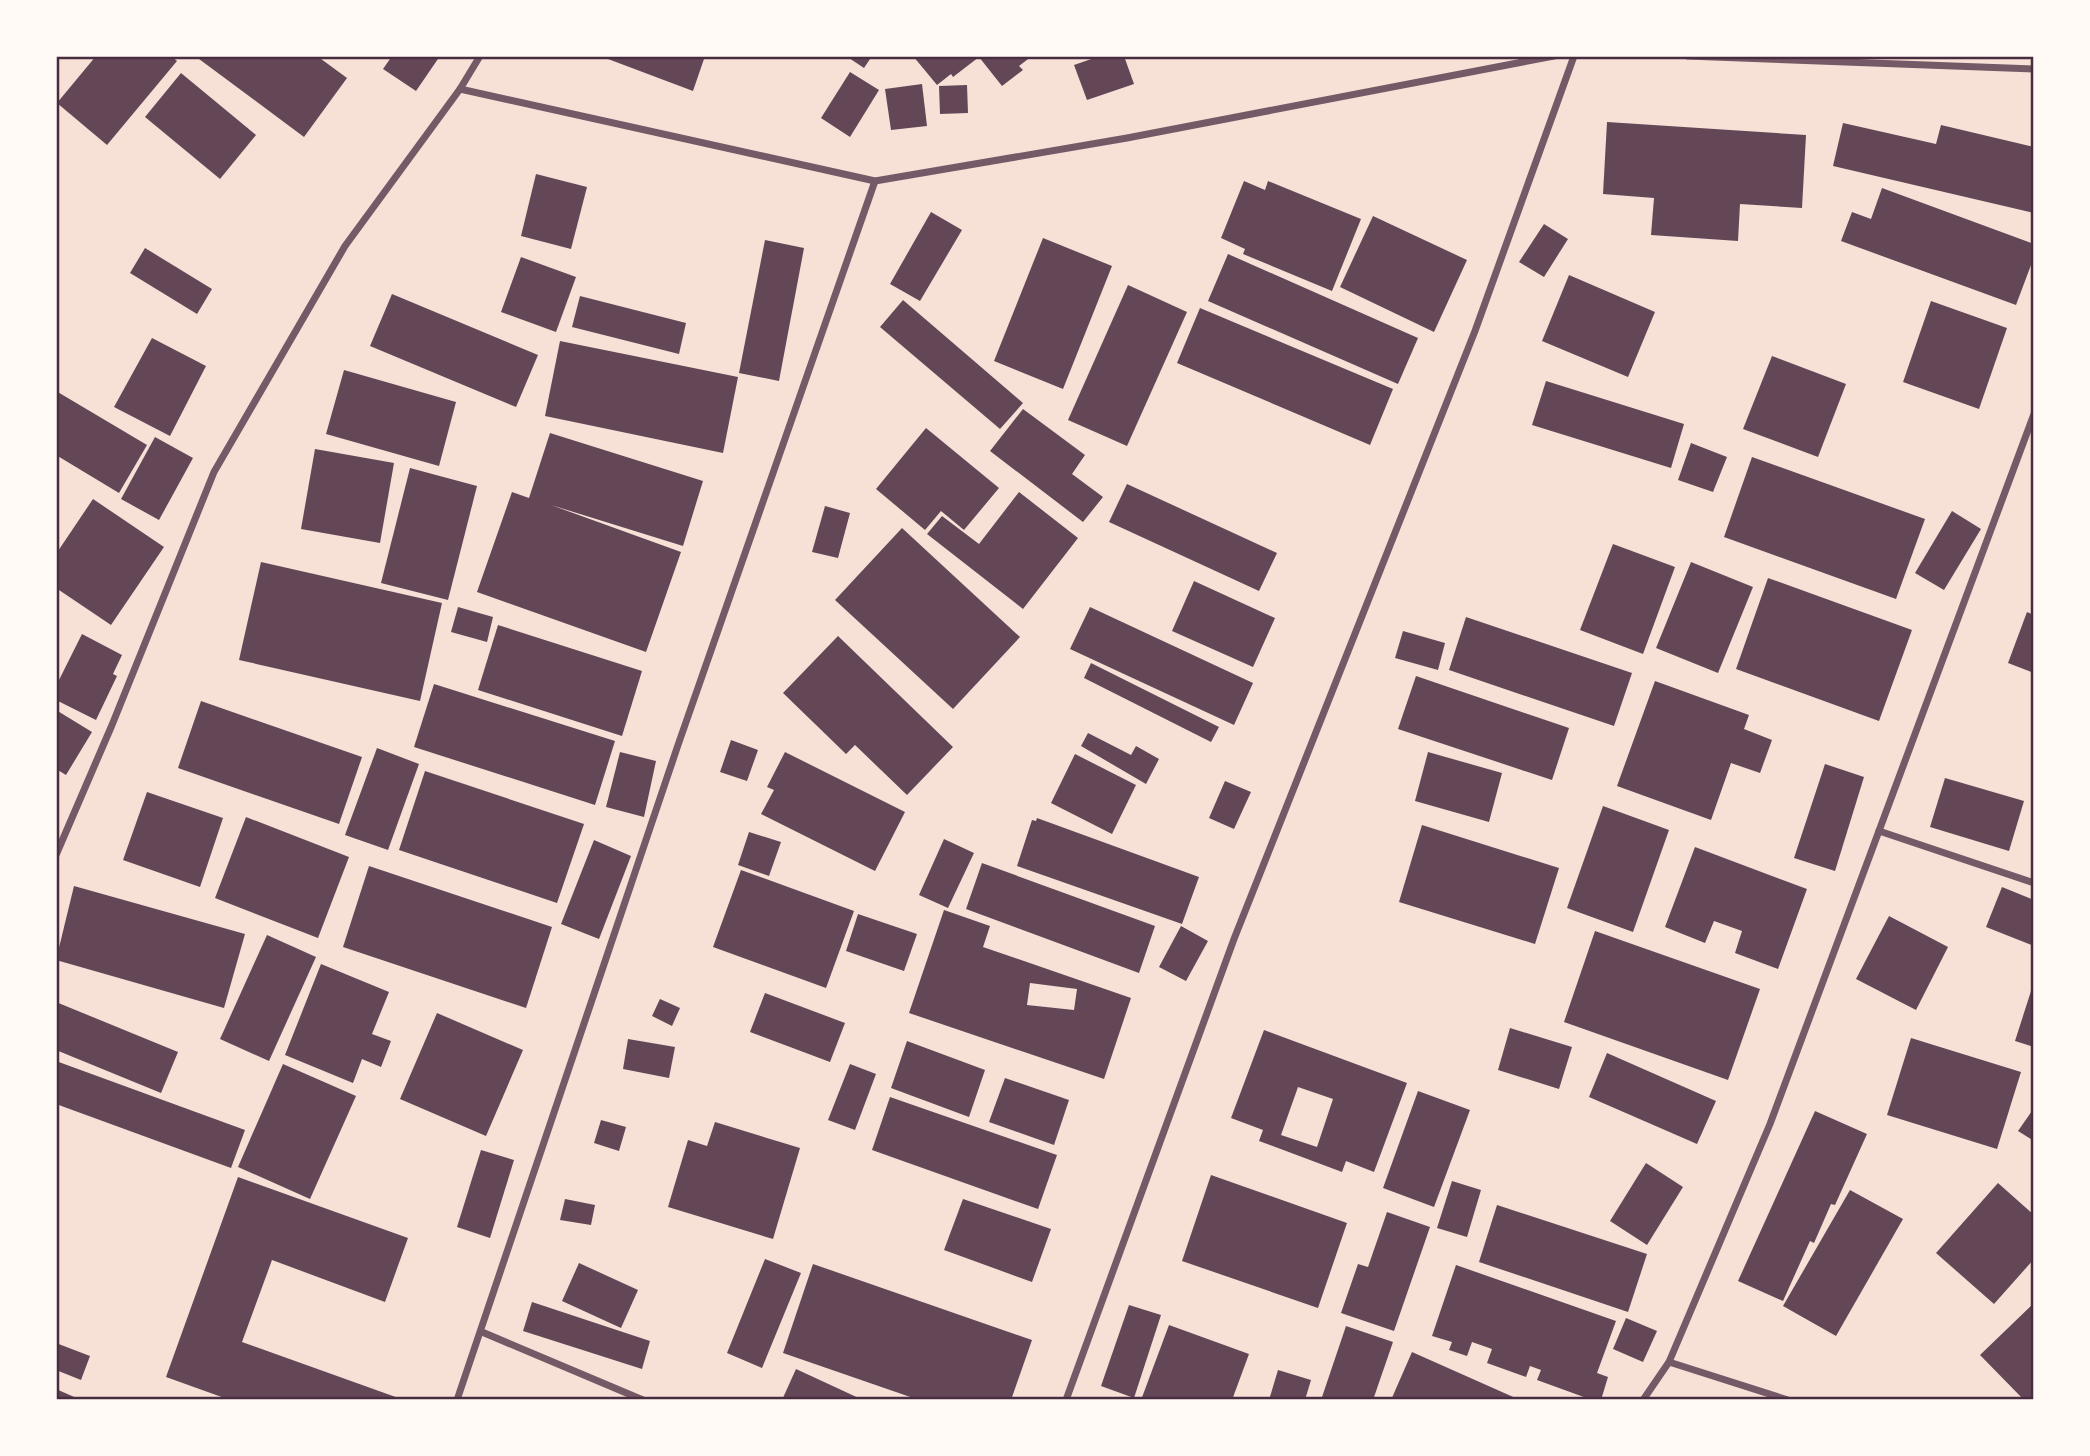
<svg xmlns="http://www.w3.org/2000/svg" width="2090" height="1456" viewBox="0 0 2090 1456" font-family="'Sofia Sans Condensed',sans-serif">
	<rect width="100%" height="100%" fill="#f7e1d7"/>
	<g fill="#644757" fill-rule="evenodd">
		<polygon points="96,56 171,56 177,61 107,145 57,103"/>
		<polygon points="195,56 317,56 347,78 304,137"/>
		<polygon points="392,56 440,56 416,91 383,69"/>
		<polygon points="600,56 705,56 693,91"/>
		<polygon points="846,56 872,56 864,68"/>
		<polygon points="913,56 1032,56 1019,66 1023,70 1002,86 979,57 953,77 951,74 937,85"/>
		<polygon points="1100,56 1124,56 1134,84 1087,100 1074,65"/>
		<polygon points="850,72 879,90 850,137 821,118"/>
		<polygon points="181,73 256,135 220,179 145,117"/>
		<polygon points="922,84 927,126 891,130 885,89"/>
		<polygon points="967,85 968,113 940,114 939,86"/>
		<polygon points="1607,122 1806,135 1802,208 1740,204 1738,241 1651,235 1654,198 1603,194"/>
		<polygon points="1843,123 1936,144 1941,125 2034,147 2034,213 1833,166"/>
		<polygon points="536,174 587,187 571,249 521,236"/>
		<polygon points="1244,181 1265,190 1268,181 1361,219 1332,291 1243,254 1245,249 1221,238"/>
		<polygon points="1882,188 2034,244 2034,257 2016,305 1841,241 1852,212 1871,219"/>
		<polygon points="931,212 962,230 920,301 890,284"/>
		<polygon points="1373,216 1467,260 1434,332 1340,287"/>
		<polygon points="1544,224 1568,239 1544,277 1519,262"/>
		<polygon points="1043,238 1112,266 1063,389 994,361"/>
		<polygon points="765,240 804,248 779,381 739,373"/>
		<polygon points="145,248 212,289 197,314 130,273"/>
		<polygon points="1228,254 1418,338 1398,384 1208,301"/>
		<polygon points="521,257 576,277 556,332 501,312"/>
		<polygon points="1569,275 1655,312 1628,377 1542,341"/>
		<polygon points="1128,285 1187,312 1127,446 1068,420"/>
		<polygon points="392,294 538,355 516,407 370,346"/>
		<polygon points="580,296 686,323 679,354 572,327"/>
		<polygon points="903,300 1023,403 1000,429 880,327"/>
		<polygon points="1931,301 2007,328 1979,409 1903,382"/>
		<polygon points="1200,308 1393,389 1370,445 1177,363"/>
		<polygon points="152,338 206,366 170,436 114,407"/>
		<polygon points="560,341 738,377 723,453 545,416"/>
		<polygon points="1772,356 1846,384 1818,457 1743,429"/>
		<polygon points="344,370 456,402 439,466 326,434"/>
		<polygon points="1546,381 1684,424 1671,468 1532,425"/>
		<polygon points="56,391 147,445 119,493 56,455"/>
		<polygon points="1023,409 1085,455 1072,474 1103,497 1083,522 990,451"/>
		<polygon points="926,428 999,488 964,530 941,511 925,530 876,489"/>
		<polygon points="550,433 703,481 683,546 551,505 681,552 646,652 477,592 512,492 529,498"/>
		<polygon points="155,437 193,458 159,520 121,499"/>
		<polygon points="1691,443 1727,457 1713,492 1678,480"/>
		<polygon points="315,449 394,463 380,543 301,529"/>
		<polygon points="1752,457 1925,519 1896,599 1724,537"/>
		<polygon points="410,468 477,486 448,600 381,583"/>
		<polygon points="1127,484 1277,553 1259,591 1109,522"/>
		<polygon points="1019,492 1078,538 1023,609 927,534 942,516 979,544"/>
		<polygon points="93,499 164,547 111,625 56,588 56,554"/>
		<polygon points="825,506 850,513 838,558 812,552"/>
		<polygon points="1952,511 1981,529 1944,590 1915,573"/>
		<polygon points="902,528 1020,637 953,709 835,600"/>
		<polygon points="1613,544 1675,567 1643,654 1580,630"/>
		<polygon points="261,562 442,603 420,701 239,660"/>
		<polygon points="1691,562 1753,587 1718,673 1656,648"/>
		<polygon points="1768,578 1912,630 1879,721 1736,669"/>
		<polygon points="1194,581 1275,618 1253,667 1172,631"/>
		<polygon points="458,607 493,617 487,642 451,632"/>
		<polygon points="1090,607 1253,683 1234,725 1070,649"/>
		<polygon points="2027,612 2034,615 2034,673 2008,663"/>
		<polygon points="1466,617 1632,673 1614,726 1449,670"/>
		<polygon points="498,625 642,671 622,736 478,690"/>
		<polygon points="1403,631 1445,643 1438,670 1395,658"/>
		<polygon points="82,634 122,655 113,674 117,676 96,720 56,700 56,686"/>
		<polygon points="838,636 953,747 907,795 855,745 846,754 783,693"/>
		<polygon points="1091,663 1219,727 1211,742 1084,678"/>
		<polygon points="1416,676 1569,728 1552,780 1398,729"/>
		<polygon points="1655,681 1749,715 1744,729 1772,740 1760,773 1731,763 1711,820 1617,786"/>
		<polygon points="434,684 615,741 595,805 414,747"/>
		<polygon points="201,701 362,757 339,824 178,768"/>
		<polygon points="56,710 92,732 66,775 56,769"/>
		<polygon points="1088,733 1131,755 1136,746 1159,759 1146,784 1081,746"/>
		<polygon points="731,740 758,750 747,781 720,772"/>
		<polygon points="377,748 419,764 388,850 345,835"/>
		<polygon points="620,752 656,761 644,817 606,807"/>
		<polygon points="785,752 905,812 875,871 761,814 774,790 767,787"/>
		<polygon points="1428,752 1502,773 1489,822 1415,801"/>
		<polygon points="1075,754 1136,785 1112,834 1051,803"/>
		<polygon points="1825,764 1864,777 1835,871 1794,858"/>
		<polygon points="425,771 584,824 557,903 399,850"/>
		<polygon points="1945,778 2024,801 2009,851 1930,827"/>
		<polygon points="1225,781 1251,792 1234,829 1209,818"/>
		<polygon points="147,792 223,818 200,887 123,860"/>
		<polygon points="1603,806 1669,830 1633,932 1567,908"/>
		<polygon points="246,817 349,857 318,938 215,898"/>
		<polygon points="1037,818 1199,877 1182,924 1017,866 1032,820 1036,821"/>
		<polygon points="1422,825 1559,868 1535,944 1399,902"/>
		<polygon points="749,832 781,842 769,876 738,865"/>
		<polygon points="944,839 974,853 948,908 919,895"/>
		<polygon points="594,840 631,856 599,939 561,924"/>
		<polygon points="1695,847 1807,889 1778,969 1735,953 1742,931 1714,921 1705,943 1665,927"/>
		<polygon points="982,863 1155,926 1139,973 966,909"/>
		<polygon points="369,866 552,927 526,1008 343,947"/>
		<polygon points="741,870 854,911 826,988 713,947"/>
		<polygon points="74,886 245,934 224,1008 56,960"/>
		<polygon points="2002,887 2034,900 2034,946 1986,927"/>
		<path d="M944,910L990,926L983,947L1131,998L1104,1079L909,1013ZM1030,983L1077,989L1074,1010L1027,1005Z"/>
		<polygon points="858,914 917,934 904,971 846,951"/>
		<polygon points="1889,916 1948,947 1916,1010 1856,979"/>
		<polygon points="1181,926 1208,941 1186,981 1159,967"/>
		<polygon points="1595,931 1760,989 1728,1080 1564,1022"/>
		<polygon points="267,935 316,957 269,1061 220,1039"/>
		<polygon points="321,964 389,992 372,1034 391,1041 381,1067 362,1059 353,1083 285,1055"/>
		<polygon points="2031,991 2034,992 2034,1047 2015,1041"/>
		<polygon points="765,993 845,1023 830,1062 750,1032"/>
		<polygon points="660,999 680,1008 672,1026 652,1016"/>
		<polygon points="56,1002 178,1052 161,1093 56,1050"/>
		<polygon points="437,1013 523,1050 486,1136 400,1099"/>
		<polygon points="1510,1028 1572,1047 1559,1089 1498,1070"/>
		<path d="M1264,1030L1407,1083L1374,1172L1346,1161L1342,1172L1259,1141L1263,1130L1231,1118ZM1298,1087L1333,1099L1317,1147L1281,1135Z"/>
		<polygon points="1911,1038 2021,1072 1997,1149 1887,1115"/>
		<polygon points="628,1039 675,1047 669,1078 623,1069"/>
		<polygon points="907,1041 985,1070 969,1117 891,1088"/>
		<polygon points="1607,1053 1716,1101 1697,1144 1589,1097"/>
		<polygon points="56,1061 245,1130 231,1168 56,1104"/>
		<polygon points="283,1064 356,1096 310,1199 238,1167"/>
		<polygon points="850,1064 876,1074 855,1130 828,1120"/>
		<polygon points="1005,1078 1069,1100 1054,1145 989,1122"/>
		<polygon points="1418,1091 1470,1110 1434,1207 1383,1188"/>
		<polygon points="890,1097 1057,1155 1038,1209 872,1150"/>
		<polygon points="2034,1108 2034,1141 2018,1131"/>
		<polygon points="1815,1111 1867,1134 1835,1205 1831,1204 1814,1243 1810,1241 1783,1301 1738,1281"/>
		<polygon points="601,1120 626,1127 619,1151 594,1143"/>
		<polygon points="715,1122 800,1148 773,1239 668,1207 688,1140 707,1146"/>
		<polygon points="481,1150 514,1160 490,1238 457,1227"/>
		<polygon points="1646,1163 1683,1187 1647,1245 1610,1221"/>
		<polygon points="1211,1175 1347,1223 1318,1308 1182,1261"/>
		<polygon points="238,1177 408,1238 385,1302 272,1260 242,1342 404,1400 230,1400 166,1377"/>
		<polygon points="1452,1181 1481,1190 1467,1237 1437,1228"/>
		<polygon points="1998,1183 2034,1215 2034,1259 1994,1304 1936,1253"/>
		<polygon points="1850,1190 1903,1219 1836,1336 1783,1306"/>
		<polygon points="565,1199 595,1205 591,1225 560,1220"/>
		<polygon points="963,1199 1051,1229 1032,1282 944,1250"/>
		<polygon points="1497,1205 1647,1254 1628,1312 1479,1262"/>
		<polygon points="1387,1212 1430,1227 1394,1331 1341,1313 1358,1264 1368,1267"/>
		<polygon points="765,1259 801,1273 762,1368 727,1353"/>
		<polygon points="579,1263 638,1290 621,1328 562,1301"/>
		<polygon points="813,1264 1032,1340 1011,1400 919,1400 783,1353"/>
		<polygon points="1456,1265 1616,1321 1597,1373 1608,1377 1601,1400 1592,1400 1537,1380 1541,1370 1530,1366 1526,1377 1487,1363 1492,1349 1472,1342 1467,1356 1449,1350 1452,1342 1432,1336"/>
		<polygon points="532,1302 650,1341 642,1369 523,1331"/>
		<polygon points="2034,1303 2034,1400 2024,1400 1980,1355"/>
		<polygon points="1129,1305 1161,1315 1134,1398 1101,1386"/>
		<polygon points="1626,1318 1657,1331 1643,1362 1613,1349"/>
		<polygon points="1169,1325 1249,1354 1232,1400 1141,1400"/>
		<polygon points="1346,1326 1393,1342 1373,1400 1321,1400"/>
		<polygon points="56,1343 90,1356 81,1380 56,1370"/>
		<polygon points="1412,1352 1520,1400 1391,1400"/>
		<polygon points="796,1369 863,1400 782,1400"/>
		<polygon points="1278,1370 1311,1380 1305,1400 1269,1400"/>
		<polygon points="56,1389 81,1400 56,1400"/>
	</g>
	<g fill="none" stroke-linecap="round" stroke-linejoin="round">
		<g stroke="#755966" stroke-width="7">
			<polyline points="1687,56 2034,69"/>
			<polyline points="460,89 875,181 1127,138 1554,56"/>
			<polyline points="1879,831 2034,883"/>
			<polyline points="56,855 112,725 214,472 345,246 460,89 480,56"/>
			<polyline points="482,1332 643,1400"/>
			<polyline points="1669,1362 1788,1400"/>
			<polyline points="457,1400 678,745 875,181"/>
			<polyline points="1066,1400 1234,939 1475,331 1574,56"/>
			<polyline points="1643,1400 1669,1362 1770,1124 2034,414"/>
		</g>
	</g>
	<rect width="2090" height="1456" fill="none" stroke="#fffaf5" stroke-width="116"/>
	<rect x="58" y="58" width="1974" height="1340" fill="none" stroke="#4a2c40" stroke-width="2.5"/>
</svg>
